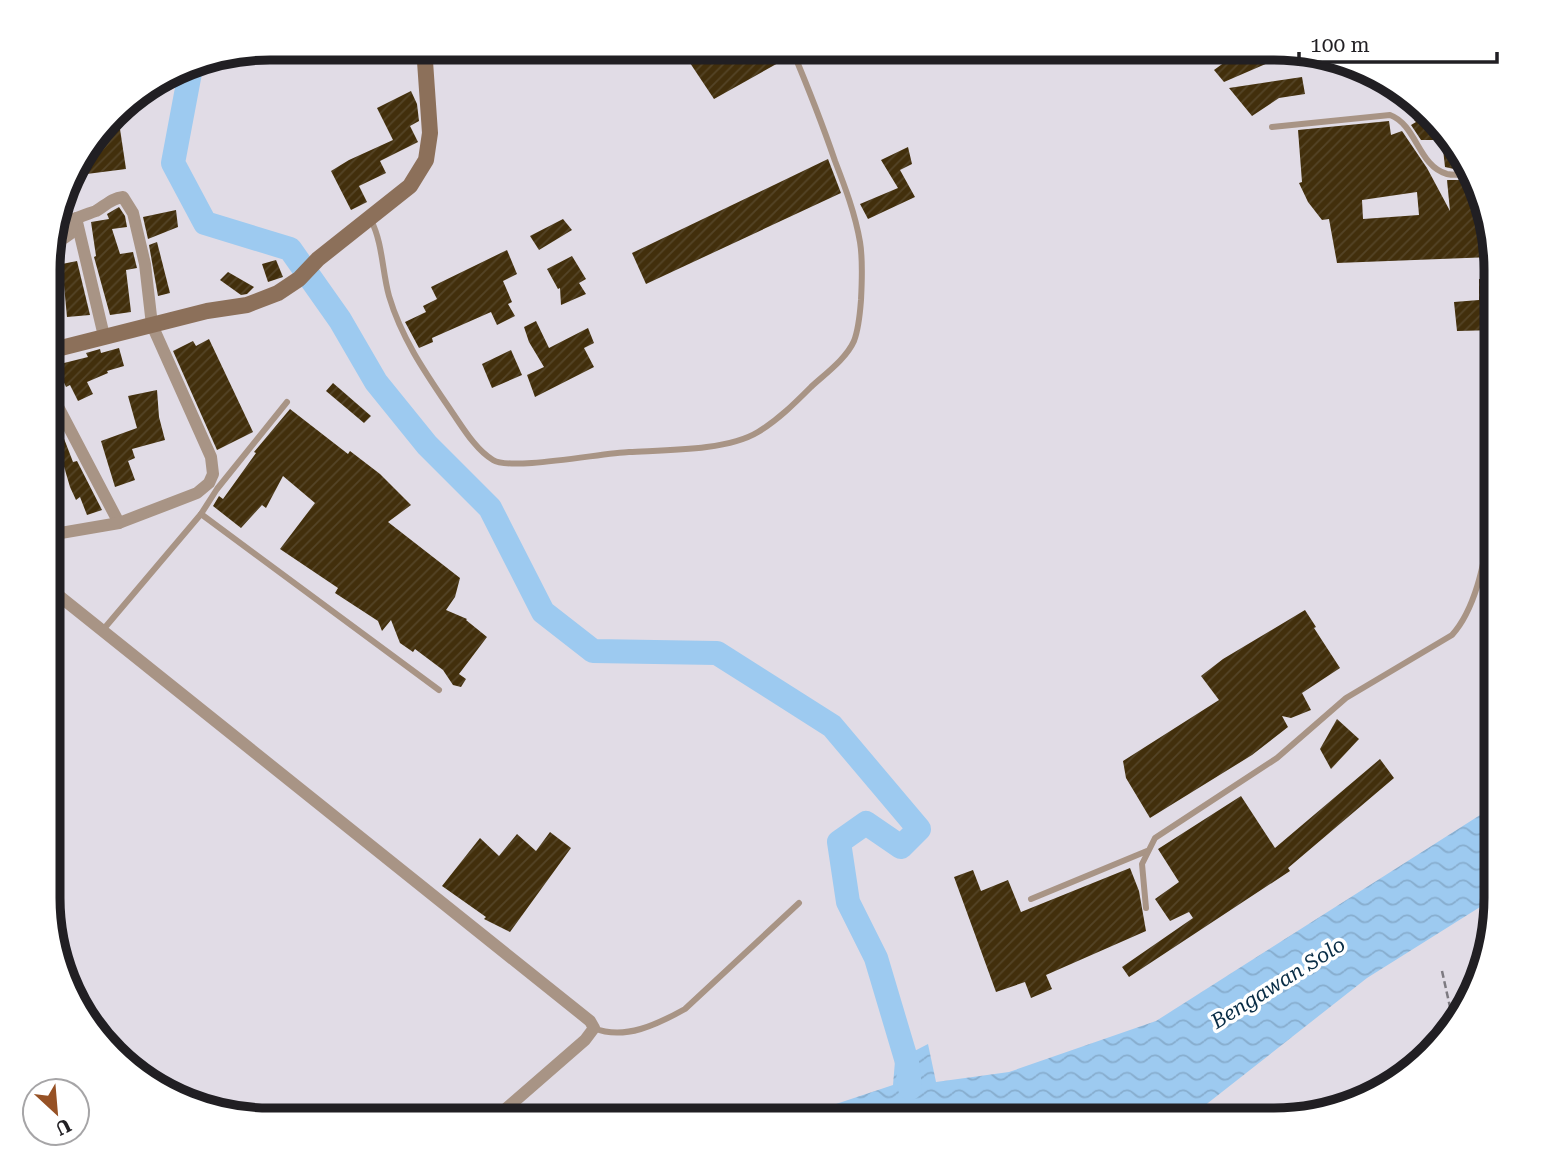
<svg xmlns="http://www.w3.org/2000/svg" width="1544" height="1168" viewBox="0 0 1544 1168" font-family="'Roboto Serif',serif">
	<defs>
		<pattern id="water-waves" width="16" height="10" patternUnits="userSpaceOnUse" patternTransform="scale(1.75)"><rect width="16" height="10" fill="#9dcaf0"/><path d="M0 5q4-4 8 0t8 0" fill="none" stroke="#87adce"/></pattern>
		<pattern id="building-hatch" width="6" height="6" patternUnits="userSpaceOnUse" patternTransform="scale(1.75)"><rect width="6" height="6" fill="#422f0c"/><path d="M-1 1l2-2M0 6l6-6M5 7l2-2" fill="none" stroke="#544427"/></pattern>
	</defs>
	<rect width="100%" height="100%" fill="#e1dce6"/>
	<polygon fill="url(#water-waves)" points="1496,801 1496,897 1367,978 1185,1121 785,1121 893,1085 895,1061 928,1044 936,1082 1009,1072 1156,1021 1488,810"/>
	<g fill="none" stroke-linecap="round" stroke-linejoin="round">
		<polyline stroke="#9dcaf0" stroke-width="24" points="192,62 173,163 205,223 290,249 340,320 376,382 427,445 490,508 543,612 593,651 717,653 832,726 919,829 901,847 866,823 839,842 848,902 876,958 907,1062 910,1088"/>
	</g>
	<g fill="url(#building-hatch)" fill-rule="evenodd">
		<polygon points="719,47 785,47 789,57 714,99 690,63"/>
		<polygon points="1249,48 1289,48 1298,50 1224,82 1214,70 1236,54"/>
		<polygon points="1302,77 1305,94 1279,98 1252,116 1229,88"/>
		<polygon points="411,91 417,104 419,121 410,126 418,142 380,161 386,173 359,186 367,202 351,210 331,171 349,160 393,140 377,108"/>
		<polygon points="1417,99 1421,102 1472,168 1454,169 1445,167 1442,140 1421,140 1411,125 1416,122 1414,120 1421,119"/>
		<polygon points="117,109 126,169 71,176 77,159"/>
		<path d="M1389,121L1391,135L1402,131L1427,168L1450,211L1447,180H1476L1477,210L1483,209L1492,257L1337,263L1329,219L1322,220L1308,202L1299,183L1302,182L1298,130ZM1417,192L1419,215L1363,219L1362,200Z"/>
		<polygon points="908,147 912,164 900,170 915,197 868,219 860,204 898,188 881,160"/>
		<polygon points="828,159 841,193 646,284 632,253"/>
		<polygon points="119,207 125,216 127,227 112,229 120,254 133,252 137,268 126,270 131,312 110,315 94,257 96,256 91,222 109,219 107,214"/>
		<polygon points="176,210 178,227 148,239 143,217"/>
		<polygon points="563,219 572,230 539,250 530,236"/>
		<polygon points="157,242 170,293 158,296 149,245"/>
		<polygon points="507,250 517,274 503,281 512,302 508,304 515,316 497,325 491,312 432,338 433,342 419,348 405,322 426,312 423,306 437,299 431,287"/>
		<polygon points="572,256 586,279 579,283 586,294 561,305 560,288 558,289 547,269"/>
		<polygon points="276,260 283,277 268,282 262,264"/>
		<polygon points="77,261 90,315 67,317 62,264"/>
		<polygon points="228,272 254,287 247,294 241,295 220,280"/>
		<polygon points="1479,279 1497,279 1497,330 1457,331 1454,302 1479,300"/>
		<polygon points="536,321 549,348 588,328 594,343 584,348 594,367 535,397 527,375 544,367 529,342 524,327"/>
		<polygon points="209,339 253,432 217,450 173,351 193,341 196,346"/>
		<polygon points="119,348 124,366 107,371 108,373 87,382 93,394 78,401 70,385 66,387 56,365 88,357 86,353 100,349 101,353"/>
		<polygon points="511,350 522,375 492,388 482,364"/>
		<polygon points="333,383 371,416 364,423 326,391"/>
		<polygon points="157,390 159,417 165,440 132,449 135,458 128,461 135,480 115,487 101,441 137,428 128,396"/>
		<polygon points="290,409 348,454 350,451 380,474 411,505 388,522 460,578 455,597 446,610 467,619 466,620 487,637 459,674 466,679 461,687 453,685 443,670 415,649 413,652 400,643 391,620 382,631 378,621 335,593 338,588 280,549 315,503 283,476 266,508 262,505 241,528 213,506 219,496 223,499 256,453 254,452"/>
		<polygon points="63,436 73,462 77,461 102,510 87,515 80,497 76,500 70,487 60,453 49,457 49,442"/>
		<polygon points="1305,610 1316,627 1314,628 1340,668 1302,693 1311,710 1291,718 1282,716 1288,727 1252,755 1150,818 1126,778 1123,761 1219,700 1201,676 1223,659"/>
		<polygon points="1337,719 1359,739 1331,769 1320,749"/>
		<polygon points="1380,759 1394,778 1288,868 1290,871 1129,977 1122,967 1193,918 1189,912 1170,921 1155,899 1179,882 1158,849 1241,796 1275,848"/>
		<polygon points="550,832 571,848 510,932 484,919 486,917 442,886 480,838 499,856 517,834 536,851"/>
		<polygon points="1130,868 1139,891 1146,931 1046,975 1052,989 1031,998 1025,982 996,992 954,877 973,870 981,891 1008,880 1021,912"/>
	</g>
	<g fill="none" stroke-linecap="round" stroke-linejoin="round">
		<polyline stroke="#7d7a81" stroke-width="2.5" stroke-dasharray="7 3.5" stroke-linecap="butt" points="1442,971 1454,1025"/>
		<g stroke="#a89485" stroke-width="6">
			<polyline points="123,102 131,98"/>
			<path d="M1272,127L1390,115C1417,125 1418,166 1447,174C1455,176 1466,174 1475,174"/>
			<polyline points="61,205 73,220"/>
			<path d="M371,220C383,244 382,271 389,296C402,340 427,375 452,412C463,428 476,450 493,460C510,471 602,453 629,452C665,450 727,451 758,432C778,420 795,403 811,387C825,374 846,359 854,341C859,328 860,313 861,300C862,281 863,260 860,242C855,213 845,187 835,161C822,123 807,85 791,47"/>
			<polyline points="201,514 439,690"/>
			<polyline points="102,631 201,514 217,489 287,402"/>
			<polyline points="1031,899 1147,851"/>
			<path d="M1146,908L1142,864L1155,838L1277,758L1346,698L1452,635C1482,602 1487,538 1497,495"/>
			<path d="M594,1028C624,1041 658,1024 685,1009L799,903"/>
			<polyline points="300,1119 300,1120"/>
		</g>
		<g stroke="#a89485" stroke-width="12">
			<polyline points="76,218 104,336"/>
			<polyline points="49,375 54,399 119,523"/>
			<path d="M49,535L119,523L197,493L209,483L213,474L211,457L152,325L145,264L133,213L123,197C112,198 106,205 96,211C88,214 80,216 73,220L71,233L64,238H50"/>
			<polyline points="48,587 590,1021 594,1028 585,1040 493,1120"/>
		</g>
		<polyline stroke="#8c705a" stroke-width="16" points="49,351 207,311 247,305 278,293 299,279 318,259 410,186 426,160 430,133 424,47"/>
	</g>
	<g text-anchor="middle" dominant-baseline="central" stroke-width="7" stroke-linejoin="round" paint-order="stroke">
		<g font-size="21" font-style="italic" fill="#082c45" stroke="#fff">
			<text transform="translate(1278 983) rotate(-32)">Bengawan Solo</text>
		</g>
	</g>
	<path d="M0 0H1544V1168H0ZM270 60H1274A210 210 0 0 1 1484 270V898A210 210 0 0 1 1274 1108H270A210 210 0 0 1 60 898V270A210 210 0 0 1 270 60Z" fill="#fff" fill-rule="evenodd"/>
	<path fill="none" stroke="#211f23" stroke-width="9" d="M270 60H1274A210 210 0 0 1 1484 270V898A210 210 0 0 1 1274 1108H270A210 210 0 0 1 60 898V270A210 210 0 0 1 270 60Z"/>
	<g transform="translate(56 1112) rotate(154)"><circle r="33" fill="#ffffff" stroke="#a6a5a7" stroke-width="2"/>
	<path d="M0-5L12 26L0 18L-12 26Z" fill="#965125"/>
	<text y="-10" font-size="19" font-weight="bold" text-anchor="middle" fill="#211f23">U</text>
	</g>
	<path d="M1299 52v10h198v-10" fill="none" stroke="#211f23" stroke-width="3.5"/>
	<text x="1310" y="52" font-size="21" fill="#211f23" stroke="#ffffff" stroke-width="5" paint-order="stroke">100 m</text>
</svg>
